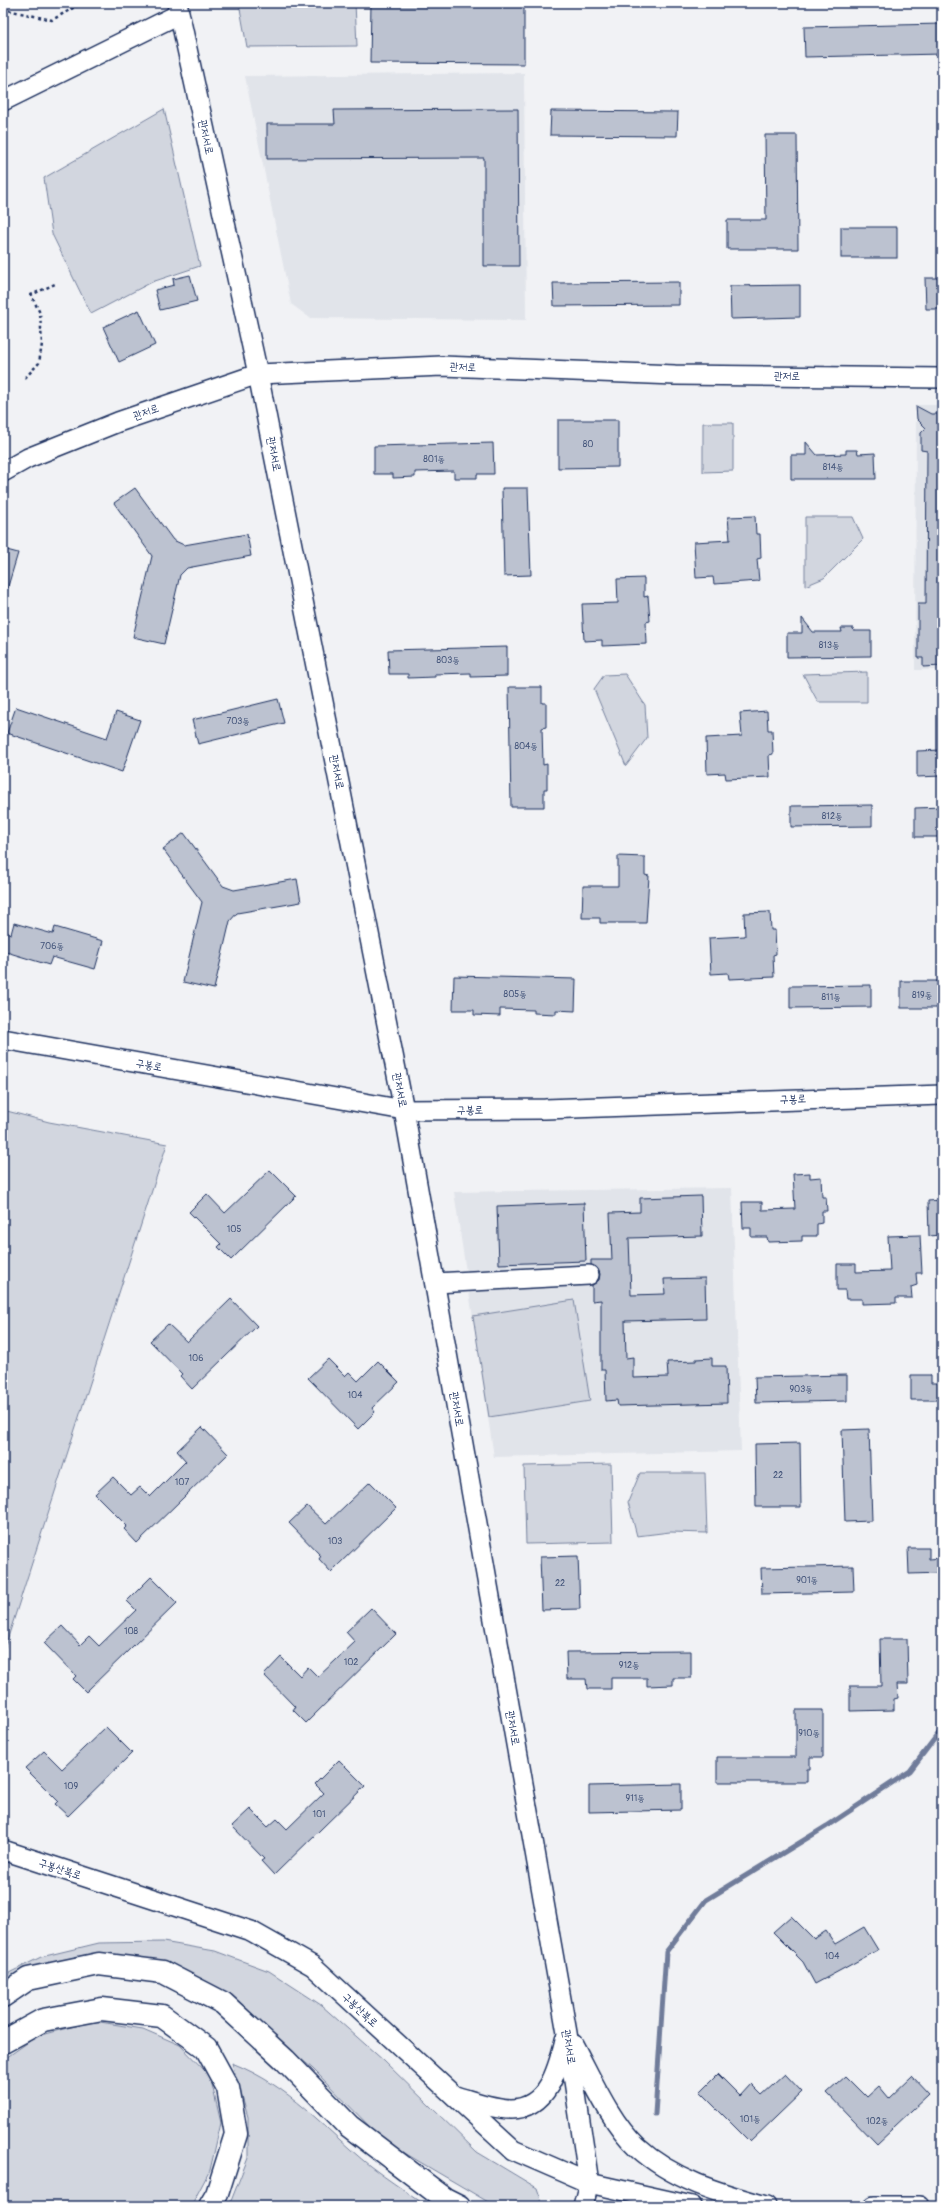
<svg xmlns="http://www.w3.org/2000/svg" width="945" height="2209" viewBox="0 0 945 2209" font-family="Pangolin,'Poor Story',sans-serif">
	<rect width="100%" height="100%" fill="#f1f2f5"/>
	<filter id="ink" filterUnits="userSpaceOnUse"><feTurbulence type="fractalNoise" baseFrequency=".025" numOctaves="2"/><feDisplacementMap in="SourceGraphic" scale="8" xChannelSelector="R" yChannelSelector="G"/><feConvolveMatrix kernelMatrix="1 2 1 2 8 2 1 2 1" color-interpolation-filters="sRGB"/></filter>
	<g filter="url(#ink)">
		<g fill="#e1e4ea">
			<polygon points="524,73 526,320 310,318 291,304 245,76"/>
			<polygon points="916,405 942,405 942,670 915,670"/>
			<polygon points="732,1188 741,1451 494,1457 454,1192"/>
		</g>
		<g fill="#d2d6df" stroke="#76829e">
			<polygon points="239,3 355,3 357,46 247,47"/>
			<polygon points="164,109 200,266 152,282 91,314 52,234 44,178"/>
			<polygon points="703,423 733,423 733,471 703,472"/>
			<polygon points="805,517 853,517 863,539 824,578 805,586"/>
			<polygon points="867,672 867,702 818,702 803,674"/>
			<polygon points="625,674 645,705 647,738 626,766 594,689 604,675"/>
			<polygon points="3,1110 49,1122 167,1144 3,1653"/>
			<polygon points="574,1300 590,1401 489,1417 473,1316"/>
			<polygon points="611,1464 613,1542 526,1544 524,1466"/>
			<polygon points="640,1473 705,1473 707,1533 670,1532 637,1536 628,1502"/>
			<polygon points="163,1942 215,1951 269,1971 321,2005 384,2061 477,2152 537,2188 543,2206 495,2206 408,2155 380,2137 313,2069 229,1998 172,1967 3,1986 3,1977 5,1975 41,1957 99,1943"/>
			<polygon points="94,2021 143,2029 180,2045 210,2076 221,2123 210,2170 191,2206 3,2206 3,2060 37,2036"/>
			<path d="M232,2063C292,2087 322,2127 370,2166C388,2180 408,2193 427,2206H229L248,2158V2117Z"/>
		</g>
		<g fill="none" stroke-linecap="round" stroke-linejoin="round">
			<polyline stroke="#707c9a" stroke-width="5" points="655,2114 666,1952 706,1900 827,1826 910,1771 942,1729"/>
		</g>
		<g fill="#bcc2d0" stroke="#1b2f5e">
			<polygon points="371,3 524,5 524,64 370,63"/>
			<polygon points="942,24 942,54 805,57 804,27"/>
			<polygon points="518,109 519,266 484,266 484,158 267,159 267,124 335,124 334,110"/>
			<polygon points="551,111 678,112 677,136 550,135"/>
			<polygon points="765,135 797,135 798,249 727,249 727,220 766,220"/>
			<rect x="841" y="227" width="56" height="31"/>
			<polygon points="190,275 197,301 160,310 155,290 174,285 173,279"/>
			<polygon points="925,278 942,278 942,309 926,309"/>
			<polygon points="679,282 679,305 554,306 553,283"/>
			<polygon points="800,285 800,317 731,319 730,286"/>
			<polygon points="139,310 155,345 119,362 103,327"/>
			<polygon points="916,406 931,414 942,414 942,666 923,667 923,658 918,658 918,604 926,604 927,451 921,450 921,433 926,428 917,419"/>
			<polygon points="558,420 618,420 618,467 558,468"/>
			<polygon points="806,442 817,455 846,454 846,450 857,450 858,454 875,453 876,479 791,479 791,455 806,455"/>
			<polygon points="493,443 494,474 477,474 477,478 454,478 454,471 415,472 415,477 393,478 393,474 374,474 374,446"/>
			<polygon points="135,488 173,540 184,545 247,534 251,556 187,568 180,575 164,644 133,637 152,556 114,503"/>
			<polygon points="502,488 528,488 531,575 504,576"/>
			<polygon points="755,516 756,534 760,534 761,558 757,559 759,581 714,584 713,577 696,578 694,542 730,540 728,517"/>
			<polygon points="3,549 18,553 6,593 3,592"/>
			<polygon points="644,578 644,597 648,596 650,621 646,622 647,644 602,646 602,640 584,641 582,604 618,603 617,579"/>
			<polygon points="802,618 813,632 842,632 841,628 853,628 854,631 871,631 871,656 787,657 787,633 802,633"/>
			<polygon points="507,647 507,676 471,677 471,673 435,674 435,677 408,678 408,674 389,674 388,650"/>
			<polygon points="509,687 542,687 542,703 546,703 546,727 542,728 543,765 547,764 547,789 544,789 544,807 511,807"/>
			<polygon points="278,699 284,723 198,744 192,720"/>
			<polygon points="16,707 107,738 116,712 140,720 122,772 7,733"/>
			<polygon points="767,711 768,730 772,730 773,754 769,755 770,777 726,779 725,773 707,774 706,738 742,736 740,713"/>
			<polygon points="942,750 942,776 917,777 917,751"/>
			<polygon points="872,805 872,826 791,827 791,806"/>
			<polygon points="942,807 942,837 915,837 915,808"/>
			<polygon points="184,833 223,886 234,890 297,879 301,902 237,913 230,921 214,989 183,982 202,902 163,849"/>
			<polygon points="618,856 645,857 645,875 649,876 646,923 600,923 600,918 582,918 583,886 618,886"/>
			<polygon points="770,912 771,930 775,930 776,954 773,955 774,977 729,979 728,973 711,974 709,938 745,936 744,913"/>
			<polygon points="14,923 53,934 55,927 103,941 95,969 52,957 49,965 3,951 3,931 11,934"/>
			<polygon points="454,976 576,979 575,1011 556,1010 556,1014 534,1013 534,1010 500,1009 500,1016 474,1015 474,1010 453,1010"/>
			<rect x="901" y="981" width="41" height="27"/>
			<polygon points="871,985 871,1007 790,1008 790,986"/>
			<polygon points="270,1170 296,1196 231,1260 218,1247 221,1244 189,1212 207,1194 225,1213"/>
			<polygon points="810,1173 810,1178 821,1177 822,1197 826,1197 827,1211 822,1211 822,1223 817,1224 817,1236 802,1236 802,1241 768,1242 767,1237 751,1237 751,1228 743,1228 742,1202 762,1202 762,1210 795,1209 793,1174"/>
			<polygon points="701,1196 702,1236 629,1238 631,1295 665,1294 664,1279 705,1278 706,1319 625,1321 626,1358 633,1357 633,1378 668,1377 667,1362 696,1361 696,1359 712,1358 712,1366 726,1366 727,1403 618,1406 617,1400 606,1401 605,1370 601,1370 601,1300 592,1301 592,1285 599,1280 600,1274 598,1269 591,1265 591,1260 612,1260 610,1213 640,1212 640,1198"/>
			<polygon points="942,1200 942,1235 929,1236 928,1201"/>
			<polygon points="584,1203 586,1261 499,1264 497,1206"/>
			<polygon points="920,1235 922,1273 916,1273 917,1285 911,1287 912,1298 896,1298 896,1303 862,1304 862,1299 846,1299 845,1290 837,1290 837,1264 856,1264 856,1272 890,1271 888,1236"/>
			<polygon points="231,1299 257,1326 192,1389 180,1376 182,1374 150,1341 168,1324 187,1342"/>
			<polygon points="328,1359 345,1376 349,1372 358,1381 378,1361 399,1382 372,1408 375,1412 358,1429 308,1378"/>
			<polygon points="847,1375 847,1401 756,1403 755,1377"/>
			<polygon points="911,1375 931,1375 931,1383 942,1383 942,1400 911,1400"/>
			<polygon points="202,1427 228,1454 137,1543 124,1529 127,1526 95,1494 113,1477 131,1495 140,1487 150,1497 186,1461 177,1451"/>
			<polygon points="869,1429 872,1521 845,1522 842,1430"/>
			<polygon points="800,1443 801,1507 756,1507 755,1444"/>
			<polygon points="370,1482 396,1508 331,1572 319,1559 321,1556 289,1523 307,1506 326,1524"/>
			<polygon points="908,1548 929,1548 929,1559 942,1558 942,1573 909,1574"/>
			<polygon points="578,1556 580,1609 542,1610 540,1557"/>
			<polygon points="853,1566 854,1592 762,1594 761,1568"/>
			<polygon points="151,1577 177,1603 86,1692 73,1679 76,1676 44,1643 62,1626 80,1645 89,1636 99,1646 136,1610 127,1601"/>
			<polygon points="371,1608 396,1634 306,1723 293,1710 295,1707 264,1675 281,1657 300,1676 308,1667 318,1677 355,1642 346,1632"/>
			<polygon points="880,1639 907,1639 908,1684 897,1684 898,1698 894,1699 894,1710 850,1711 850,1686 881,1686"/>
			<polygon points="691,1651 691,1678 673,1678 673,1685 647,1686 647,1678 611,1678 611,1689 587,1689 586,1679 567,1679 566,1652"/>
			<polygon points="796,1710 823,1710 823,1757 810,1757 810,1769 807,1769 807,1782 717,1782 717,1757 796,1757"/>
			<polygon points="106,1727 132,1753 68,1816 55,1804 58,1801 25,1768 44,1751 62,1769"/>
			<polygon points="339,1760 365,1786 274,1875 261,1861 264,1859 232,1826 250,1809 268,1827 277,1819 287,1829 324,1793 315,1784"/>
			<polygon points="681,1784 681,1810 589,1812 589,1786"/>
			<polygon points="791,1916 814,1939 826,1931 835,1944 864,1927 878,1950 815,1984 803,1962 773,1932"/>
			<polygon points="718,2074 740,2096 751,2084 762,2095 785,2074 802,2092 750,2142 700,2092"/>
			<polygon points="846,2076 867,2097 879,2086 889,2098 912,2076 929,2094 876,2144 827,2093"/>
		</g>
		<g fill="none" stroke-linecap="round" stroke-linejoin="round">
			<defs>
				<g id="minor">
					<polyline points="177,3 258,374 404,1110 567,2033 589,2183 583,2206"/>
					<polyline points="3,101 179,14"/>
					<polyline points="3,472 28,458 118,422 258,374 442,366 675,375 942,378"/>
					<polyline points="3,1039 404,1110 545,1109 942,1095"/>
					<polyline points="435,1283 589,1275"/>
					<polyline points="3,1850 251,1931 313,1966 513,2150 589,2183 692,2206"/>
					<path d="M573,2044C591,2077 610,2122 637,2147C673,2180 720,2193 766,2206"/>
					<path d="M455,2096C473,2101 493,2109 511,2109C548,2109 558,2068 565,2040"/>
					<polyline points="874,2206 920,2206"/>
				</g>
				<g id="highway">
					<polyline points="3,1996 28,1979 99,1964 163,1972 223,2003 285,2060 349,2126 445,2199 459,2206"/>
					<polyline points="3,2042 43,2020 102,2009 162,2016 206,2048 228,2088 236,2134 217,2194 210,2206"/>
				</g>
			</defs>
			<use href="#minor" stroke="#1b2f5e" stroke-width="22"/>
			<use href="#highway" stroke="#1b2f5e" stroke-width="25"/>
			<g stroke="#1b2f5e" stroke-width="2.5" stroke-dasharray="3 3" stroke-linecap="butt">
				<polyline points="3,9 52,20 82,3"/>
				<polyline points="25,378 39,363 42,344 40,313 31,295 55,284"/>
			</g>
			<use href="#minor" stroke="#fff" stroke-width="19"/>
			<use href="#highway" stroke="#fff" stroke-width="22"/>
		</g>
	</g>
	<g text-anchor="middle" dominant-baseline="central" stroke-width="4" stroke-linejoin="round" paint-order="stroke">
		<g font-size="9" fill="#43547a">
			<text x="588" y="444">80</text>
			<text x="434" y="459">801동</text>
			<text x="833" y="467">814동</text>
			<text x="829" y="645">813동</text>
			<text x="448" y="660">803동</text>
			<text x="238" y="721">703동</text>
			<text x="526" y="746">804동</text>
			<text x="832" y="816">812동</text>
			<text x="52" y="946">706동</text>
			<text x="515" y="994">805동</text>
			<text x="922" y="995">819동</text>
			<text x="831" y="997">811동</text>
			<text x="234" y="1229">105</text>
			<text x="196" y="1358">106</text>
			<text x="801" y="1389">903동</text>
			<text x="355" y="1395">104</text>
			<text x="778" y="1475">22</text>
			<text x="182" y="1482">107</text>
			<text x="335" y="1541">103</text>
			<text x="807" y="1580">901동</text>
			<text x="560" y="1583">22</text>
			<text x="131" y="1631">108</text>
			<text x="351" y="1662">102</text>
			<text x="629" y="1665">912동</text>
			<text x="809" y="1733">910동</text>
			<text x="71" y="1786">109</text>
			<text x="635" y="1798">911동</text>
			<text x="319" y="1814">101</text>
			<text x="832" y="1956">104</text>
			<text x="750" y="2119">101동</text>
			<text x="877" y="2121">102동</text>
		</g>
		<g font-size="11" fill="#1b2f5e" stroke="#fff">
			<text transform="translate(206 137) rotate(78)">관저서로</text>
			<text transform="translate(463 367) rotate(2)">관저로</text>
			<text transform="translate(787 376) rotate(1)">관저로</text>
			<text transform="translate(146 412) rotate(-19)">관저로</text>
			<text transform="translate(274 454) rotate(79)">관저서로</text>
			<text transform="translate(337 772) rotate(79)">관저서로</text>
			<text transform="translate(149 1065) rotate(10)">구봉로</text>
			<text transform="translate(400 1090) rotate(79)">관저서로</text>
			<text transform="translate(793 1099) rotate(-2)">구봉로</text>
			<text transform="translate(470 1110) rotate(-1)">구봉로</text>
			<text transform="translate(457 1409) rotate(80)">관저서로</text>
			<text transform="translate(513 1728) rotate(80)">관저서로</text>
			<text transform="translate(60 1869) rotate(18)">구봉산북로</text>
			<text transform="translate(360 2010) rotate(43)">구봉산북로</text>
			<text transform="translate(569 2047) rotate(81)">관저서로</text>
		</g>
	</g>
	<rect width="945" height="2209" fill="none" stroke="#fff" stroke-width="16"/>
	<rect x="8" y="8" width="929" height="2193" fill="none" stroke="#1b2f5e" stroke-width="1.5" filter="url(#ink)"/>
</svg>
